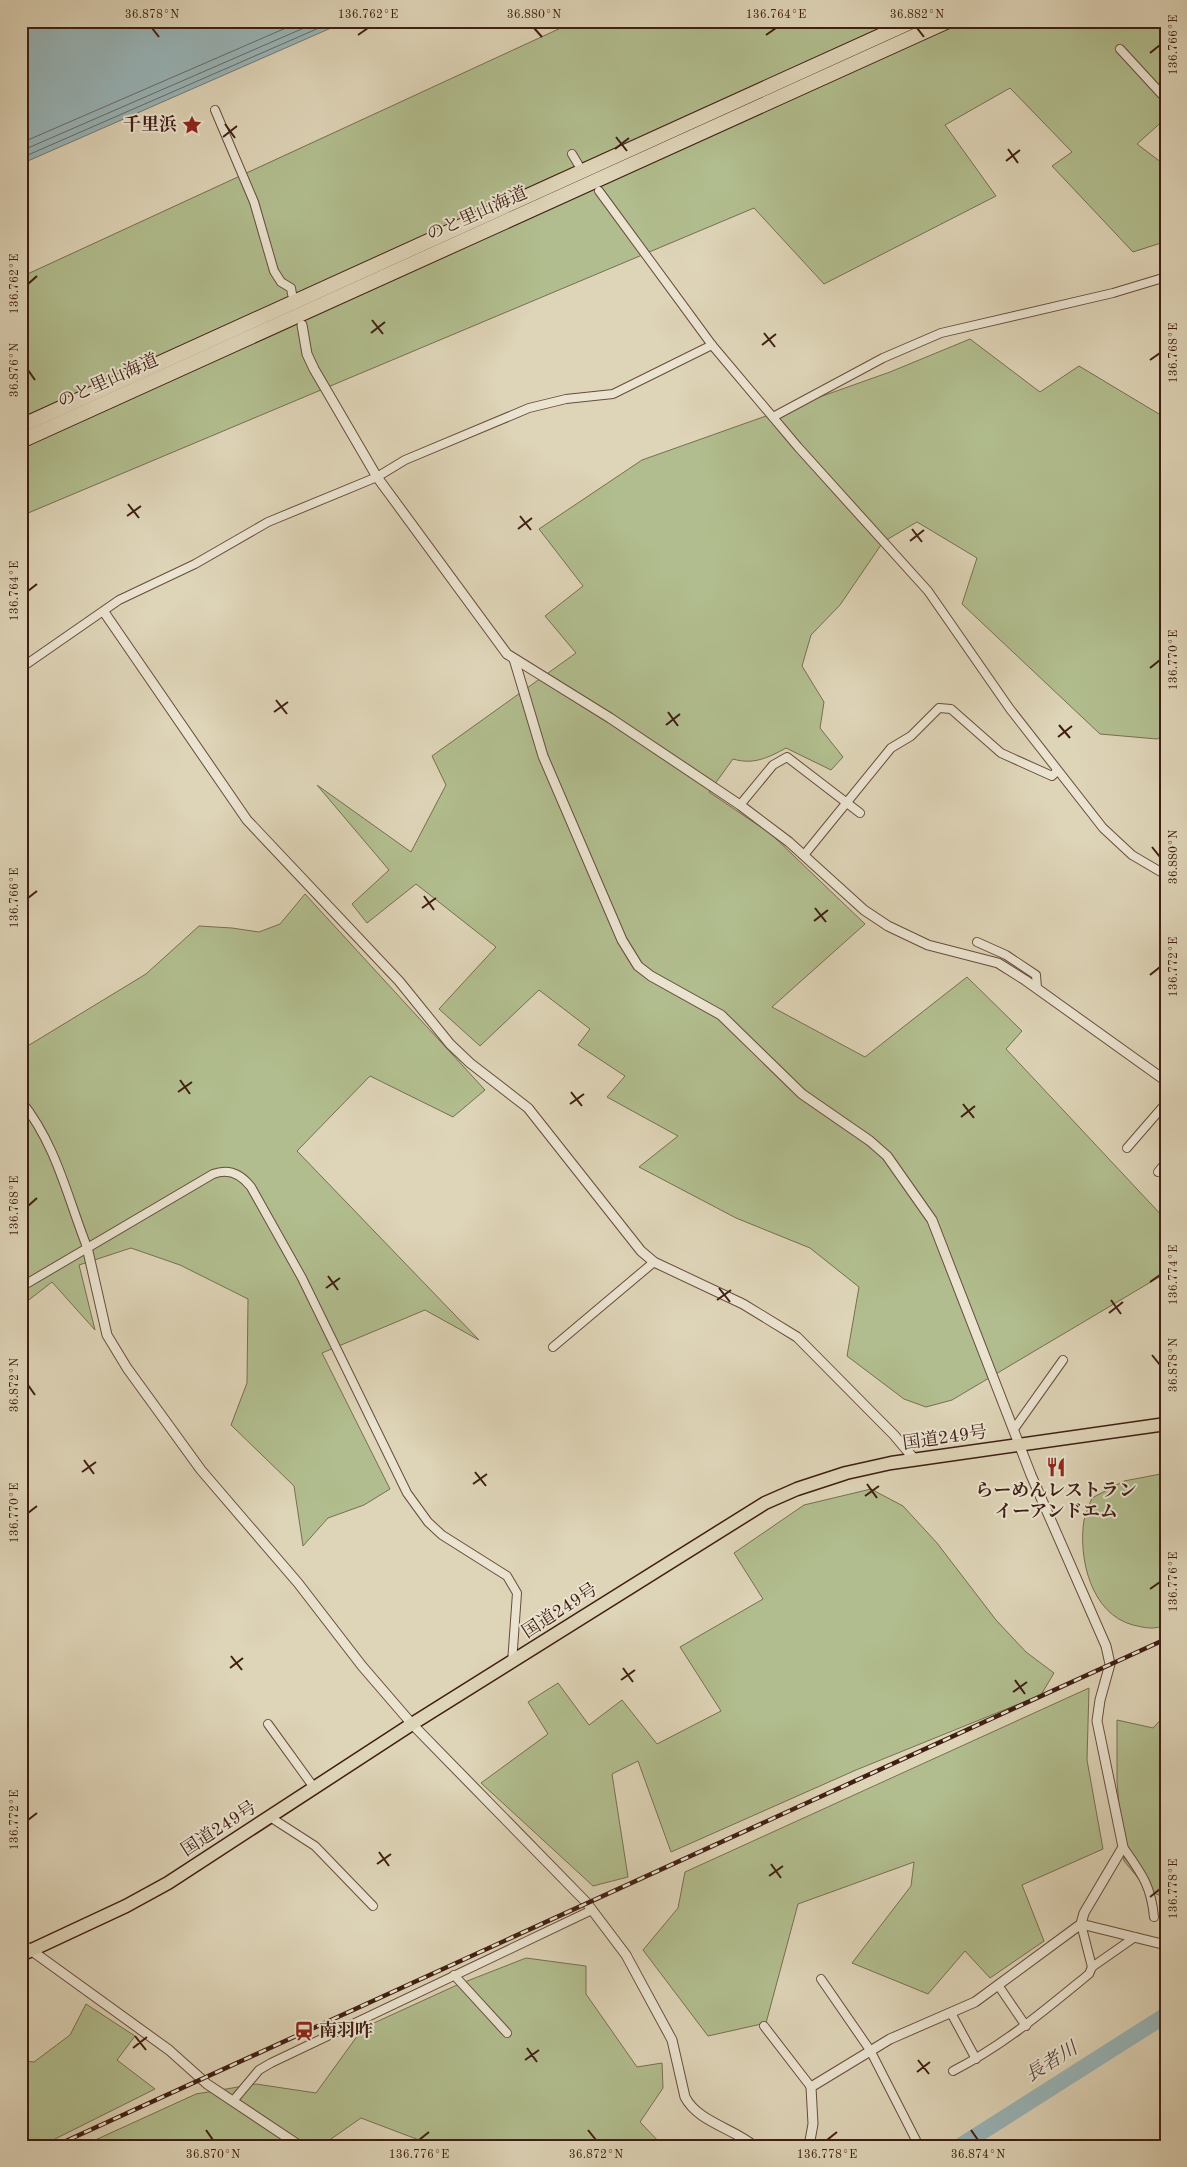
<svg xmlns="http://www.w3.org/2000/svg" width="1187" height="2167" viewBox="0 0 1187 2167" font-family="'Old Standard TT','Noto Serif JP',serif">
	<rect width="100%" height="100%" fill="#ded4b7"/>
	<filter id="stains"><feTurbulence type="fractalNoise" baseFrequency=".004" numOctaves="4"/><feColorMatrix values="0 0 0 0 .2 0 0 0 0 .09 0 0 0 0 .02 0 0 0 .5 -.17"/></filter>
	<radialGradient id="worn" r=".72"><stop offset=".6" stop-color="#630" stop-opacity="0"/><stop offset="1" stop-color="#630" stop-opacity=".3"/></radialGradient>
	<g fill="#b1bd8e" stroke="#786e50">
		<polygon points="576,21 1166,21 1166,118 1137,144 1166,166 1166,248 1161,243 1133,252 1052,166 1072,152 1010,88 945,125 996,196 824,284 754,208 21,516 21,277"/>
		<path d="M970,339L1040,392L1079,366L1159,414L1166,421V735L1157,739L1100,734L962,604L977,558L917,522L883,542L840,605L811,635L802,666L824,702L820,728L843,757L831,770L786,748C768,758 753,765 733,759L709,792L771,834L865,924L772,1007L865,1057L967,977L1022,1031L1006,1049L1166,1220V1273L952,1400L926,1407L904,1399L847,1356L859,1287L810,1248L736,1218L639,1167L678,1136L607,1097L625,1076L578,1045L590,1029L539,990L480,1046L439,1009L496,947L416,884L367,923L352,904L389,870L317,785L411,852L446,785L432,756L576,653L545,616L583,586L539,529L642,460L890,372Z"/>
		<polygon points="305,894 485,1090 453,1117 370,1076 297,1151 479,1340 425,1310 322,1353 390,1489 364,1505 328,1518 303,1546 294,1486 231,1425 247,1383 248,1299 180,1265 131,1248 79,1265 95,1330 52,1282 21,1306 21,1050 146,974 199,926 232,928 259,932 280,924"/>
		<path d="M1166,1473V1625C1153,1630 1146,1628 1133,1625C1091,1614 1078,1558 1084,1520C1086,1513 1089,1505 1092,1498L1124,1481Z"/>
		<polygon points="871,1489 903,1506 937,1543 996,1620 1026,1652 1054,1673 1041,1695 856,1770 671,1852 638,1761 612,1774 628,1877 593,1886 481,1783 548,1734 528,1702 558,1683 589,1725 622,1700 657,1744 721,1711 680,1647 763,1599 734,1553 804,1505"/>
		<polygon points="1089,1688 1087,1760 1103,1849 1022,1885 1044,1941 990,1978 965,1951 928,1994 852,1963 911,1886 914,1862 798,1904 766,2023 708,2036 643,1950 678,1908 685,1872"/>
		<polygon points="1166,1714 1166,1898 1149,1891 1124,1861 1117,1782 1117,1720 1153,1728"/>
		<polygon points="526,1958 586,1966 586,1994 637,2067 662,2063 663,2088 640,2122 663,2146 421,2146 419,2140 361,2118 321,2146 82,2146 196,2094 256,2084 316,2093 363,2028 457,1985"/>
		<polygon points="86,2004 135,2036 117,2060 155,2089 41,2146 21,2146 21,2061 34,2062 70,2035"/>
	</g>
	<polygon fill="#98b5b9" stroke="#757976" points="21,21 347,21 21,164"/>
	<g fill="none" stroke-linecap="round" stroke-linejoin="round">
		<g stroke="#6c6a66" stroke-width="1">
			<polyline points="21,143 302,21"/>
			<polyline points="21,151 320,21"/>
			<polyline points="21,158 335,21"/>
		</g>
		<polyline stroke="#98b5b9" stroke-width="16" points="960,2146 1166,2015"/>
		<defs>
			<g id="minor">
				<polyline points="1120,49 1166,99"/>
				<polyline points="215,110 254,202 274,271 281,282 291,288 292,294"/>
				<polyline points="572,154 578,164"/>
				<polyline points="599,191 712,345 798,447 928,591 1010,709 1103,828 1132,855 1166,875"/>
				<polyline points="773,417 883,358 941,333 1113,293 1166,277"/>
				<polyline points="21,668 119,600 195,564 268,522 377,477 405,460 529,408 566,399 613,394 712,345"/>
				<polyline points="740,805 773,765 787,757 860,813"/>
				<polyline points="804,855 891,748 911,736 939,708 951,709 1001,753 1052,776 1057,771"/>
				<polyline points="977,942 1006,955 1036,975 1037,988"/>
				<path d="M21,1101C56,1144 67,1196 87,1247"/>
				<polyline points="1127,1148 1166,1103"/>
				<polyline points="1158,1172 1166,1162"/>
				<path d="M21,1287L213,1174C229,1168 241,1174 251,1187L302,1278L407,1493L428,1522L442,1535L507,1576L517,1593L512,1663"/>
				<polyline points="553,1347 654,1262"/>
				<polyline points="1014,1429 1063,1360"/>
				<polyline points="268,1724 315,1789"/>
				<polyline points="270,1817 315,1846 373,1906"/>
				<path d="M1123,1847C1141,1873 1151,1885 1154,1917"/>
				<polyline points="1081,1924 1092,1967"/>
				<polyline points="454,1975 507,2033"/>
				<polyline points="821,1979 870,2050 919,2146"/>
				<polyline points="998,1985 1026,2026"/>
				<polyline points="951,2013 976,2059"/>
				<polyline points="764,2026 811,2087"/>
				<path d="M953,2071C1004,2045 1045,2010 1089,1974L1092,1967L1135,1937"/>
				<polyline points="233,2101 259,2070 271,2063 592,1910"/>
			</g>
			<g id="tertiary">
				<polyline points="302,325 307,354 314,369 377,477 507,654 610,718 740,805 789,842 864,910 888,926 928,945 998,963 1025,980 1166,1081"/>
				<polyline points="104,612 247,820 399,981 450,1044 470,1063 528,1108 641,1251 654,1262 743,1304 797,1337 894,1435 915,1460"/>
				<polyline points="514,659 543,756 622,940 638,966 651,976 721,1015 802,1094 870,1141 887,1156 932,1220 1031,1475 1106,1646 1110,1664 1100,1700 1097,1721 1123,1847 1084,1913 1081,1924 975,2002 890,2039 811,2087 813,2124 809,2146"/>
				<path d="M87,1247L107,1335L127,1368L201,1470L298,1583L362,1666L412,1724L586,1902L626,1955L672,2040L685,2097C698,2122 733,2128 754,2146"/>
				<polyline points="1081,1924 1166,1945"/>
				<polyline points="21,1943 169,2050 207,2084 300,2146"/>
			</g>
			<polyline id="trunk" points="21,1955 126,1906 168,1883 412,1724 765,1503 797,1489 846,1473 891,1463 1166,1424"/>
			<g id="motorway">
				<polyline points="21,426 913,21"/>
				<polyline points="21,441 948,21"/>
			</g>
		</defs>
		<use href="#minor" stroke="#684c3b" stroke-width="10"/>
		<use href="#tertiary" stroke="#684c3b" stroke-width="11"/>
		<use href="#trunk" stroke="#401e12" stroke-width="15"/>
		<use href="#motorway" stroke="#401e12" stroke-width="16"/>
		<use href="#minor" stroke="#eae3d0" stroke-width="8"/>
		<use href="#tertiary" stroke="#eae3d0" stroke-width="9"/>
		<use href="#trunk" stroke="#ded4b7" stroke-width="12"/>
		<use href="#motorway" stroke="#ded4b7" stroke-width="14"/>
		<defs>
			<polyline id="rail" points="55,2146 1166,1639"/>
		</defs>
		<use href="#rail" stroke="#401e12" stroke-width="4.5"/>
		<use href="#rail" stroke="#eae3d0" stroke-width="2.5" stroke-dasharray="8" stroke-linecap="butt"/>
	</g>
	<path fill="none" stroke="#401e12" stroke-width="2" d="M152,28L159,37M534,28L542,37M917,28L924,37M358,35L368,28M766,35L776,28M1150,53L1160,45M225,124L235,138M223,137L237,126M616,137L627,151M615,149L629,138M1008,149L1018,163M1006,161L1020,150M28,284L37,276M372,320L383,334M371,333L385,322M764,333L775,347M762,345L776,334M1150,360L1160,353M28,370L35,380M128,504L139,518M127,516L141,506M520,516L531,530M518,529L532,518M912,529L922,542M910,541L924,530M28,591L37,584M1150,668L1160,660M276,700L287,714M274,712L288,702M668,712L678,726M666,725L680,714M1059,725L1070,738M1058,737L1072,726M1152,847L1160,857M424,896L434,910M28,898L37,891M422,908L436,898M815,908L826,922M814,921L828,910M1150,975L1160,967M180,1080L190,1094M178,1092L192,1082M571,1092L582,1106M570,1104L584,1094M963,1104L974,1118M961,1117L975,1106M28,1206L37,1198M328,1276L338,1290M1150,1282L1160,1275M326,1288L340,1278M719,1288L730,1302M717,1300L731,1290M1111,1300L1121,1314M1109,1313L1123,1302M1152,1355L1160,1365M28,1385L35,1395M84,1460L94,1474M82,1472L96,1462M475,1472L486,1486M473,1484L487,1474M867,1484L877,1498M865,1496L879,1486M28,1513L37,1506M1150,1589L1160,1582M231,1656L242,1670M230,1668L243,1658M623,1668L633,1682M621,1680L635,1670M1015,1680L1025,1694M1013,1692L1027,1682M28,1820L37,1813M379,1852L389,1866M377,1864L391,1854M771,1864L781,1878M769,1876L783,1866M1150,1897L1160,1889M135,2036L146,2050M133,2048L147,2037M527,2048L537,2062M525,2060L539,2050M918,2060L929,2074M917,2072L930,2062M206,2130L213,2140M588,2130L596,2140M971,2130L978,2140M419,2140L429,2132M827,2140L837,2132"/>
	<defs>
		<symbol id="sight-bare" viewBox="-9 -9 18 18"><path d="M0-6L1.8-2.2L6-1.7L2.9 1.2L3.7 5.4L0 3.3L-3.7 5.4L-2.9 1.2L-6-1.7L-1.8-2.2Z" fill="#8f2418" stroke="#eae3d0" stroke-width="2.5" paint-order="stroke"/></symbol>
		<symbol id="restaurant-bare" viewBox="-9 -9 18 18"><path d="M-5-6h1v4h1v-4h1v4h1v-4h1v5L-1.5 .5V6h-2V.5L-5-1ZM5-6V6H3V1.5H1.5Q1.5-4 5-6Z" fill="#8f2418" stroke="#eae3d0" stroke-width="2.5" paint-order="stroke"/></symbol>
		<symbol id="station-bare" viewBox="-9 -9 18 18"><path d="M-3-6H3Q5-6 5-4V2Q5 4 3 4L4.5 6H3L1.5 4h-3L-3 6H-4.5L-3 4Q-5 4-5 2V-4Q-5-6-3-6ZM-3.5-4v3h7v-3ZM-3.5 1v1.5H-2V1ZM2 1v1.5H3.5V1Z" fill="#8f2418" stroke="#eae3d0" stroke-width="2.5" paint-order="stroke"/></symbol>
	</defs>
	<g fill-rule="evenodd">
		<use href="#sight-bare" x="178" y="111" width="28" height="28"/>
		<use href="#restaurant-bare" x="1042" y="1453" width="28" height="28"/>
		<use href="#station-bare" x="290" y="2017" width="28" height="28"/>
	</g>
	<g text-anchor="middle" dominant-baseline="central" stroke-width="4" stroke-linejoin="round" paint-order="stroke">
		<g font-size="18" font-weight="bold" fill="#401e12" stroke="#eae3d0" text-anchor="end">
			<text x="177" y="125">千里浜</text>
			<text x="1056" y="1491" text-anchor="middle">らーめんレストラン<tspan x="1056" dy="21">イーアンドエム</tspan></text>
			<text x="319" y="2031" text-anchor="start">南羽咋</text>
		</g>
		<g font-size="18" fill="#401e12" stroke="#eae3d0">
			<text transform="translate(477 214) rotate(-24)">のと里山海道</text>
			<text transform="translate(108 381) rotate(-24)">のと里山海道</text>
			<text transform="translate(945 1438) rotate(-8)">国道249号</text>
			<text transform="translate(560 1611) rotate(-33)">国道249号</text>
			<text transform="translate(219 1829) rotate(-33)">国道249号</text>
		</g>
		<g font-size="19" font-style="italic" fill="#56443c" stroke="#eae3d0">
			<text transform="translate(1052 2063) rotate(-32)">長者川</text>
		</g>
	</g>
	<rect width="1187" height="2167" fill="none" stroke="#ded4b7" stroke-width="55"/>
	<rect x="28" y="28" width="1132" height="2112" fill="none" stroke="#401e12" stroke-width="2"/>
	<g font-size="12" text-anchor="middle" fill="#401e12">
		<text x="152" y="18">36.878°N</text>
		<text x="368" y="18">136.762°E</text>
		<text x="534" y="18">36.880°N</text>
		<text x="776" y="18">136.764°E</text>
		<text x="917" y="18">36.882°N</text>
		<text transform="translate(1173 45) rotate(-90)" y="4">136.766°E</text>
		<text transform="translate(14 284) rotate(-90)" y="4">136.762°E</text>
		<text transform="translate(1173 353) rotate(-90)" y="4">136.768°E</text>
		<text transform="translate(14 370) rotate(-90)" y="4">36.876°N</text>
		<text transform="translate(14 591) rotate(-90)" y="4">136.764°E</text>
		<text transform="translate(1173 660) rotate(-90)" y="4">136.770°E</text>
		<text transform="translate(1173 857) rotate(-90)" y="4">36.880°N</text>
		<text transform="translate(14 898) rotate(-90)" y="4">136.766°E</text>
		<text transform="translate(1173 967) rotate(-90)" y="4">136.772°E</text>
		<text transform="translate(14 1206) rotate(-90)" y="4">136.768°E</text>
		<text transform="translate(1173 1275) rotate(-90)" y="4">136.774°E</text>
		<text transform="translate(1173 1365) rotate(-90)" y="4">36.878°N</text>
		<text transform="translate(14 1385) rotate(-90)" y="4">36.872°N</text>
		<text transform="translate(14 1513) rotate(-90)" y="4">136.770°E</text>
		<text transform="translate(1173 1582) rotate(-90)" y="4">136.776°E</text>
		<text transform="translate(14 1820) rotate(-90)" y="4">136.772°E</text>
		<text transform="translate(1173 1889) rotate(-90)" y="4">136.778°E</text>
		<text x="213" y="2158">36.870°N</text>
		<text x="419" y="2158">136.776°E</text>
		<text x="596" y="2158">36.872°N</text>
		<text x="827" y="2158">136.778°E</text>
		<text x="978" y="2158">36.874°N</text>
	</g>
	<rect width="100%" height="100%" filter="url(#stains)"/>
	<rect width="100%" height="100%" fill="url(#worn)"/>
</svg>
